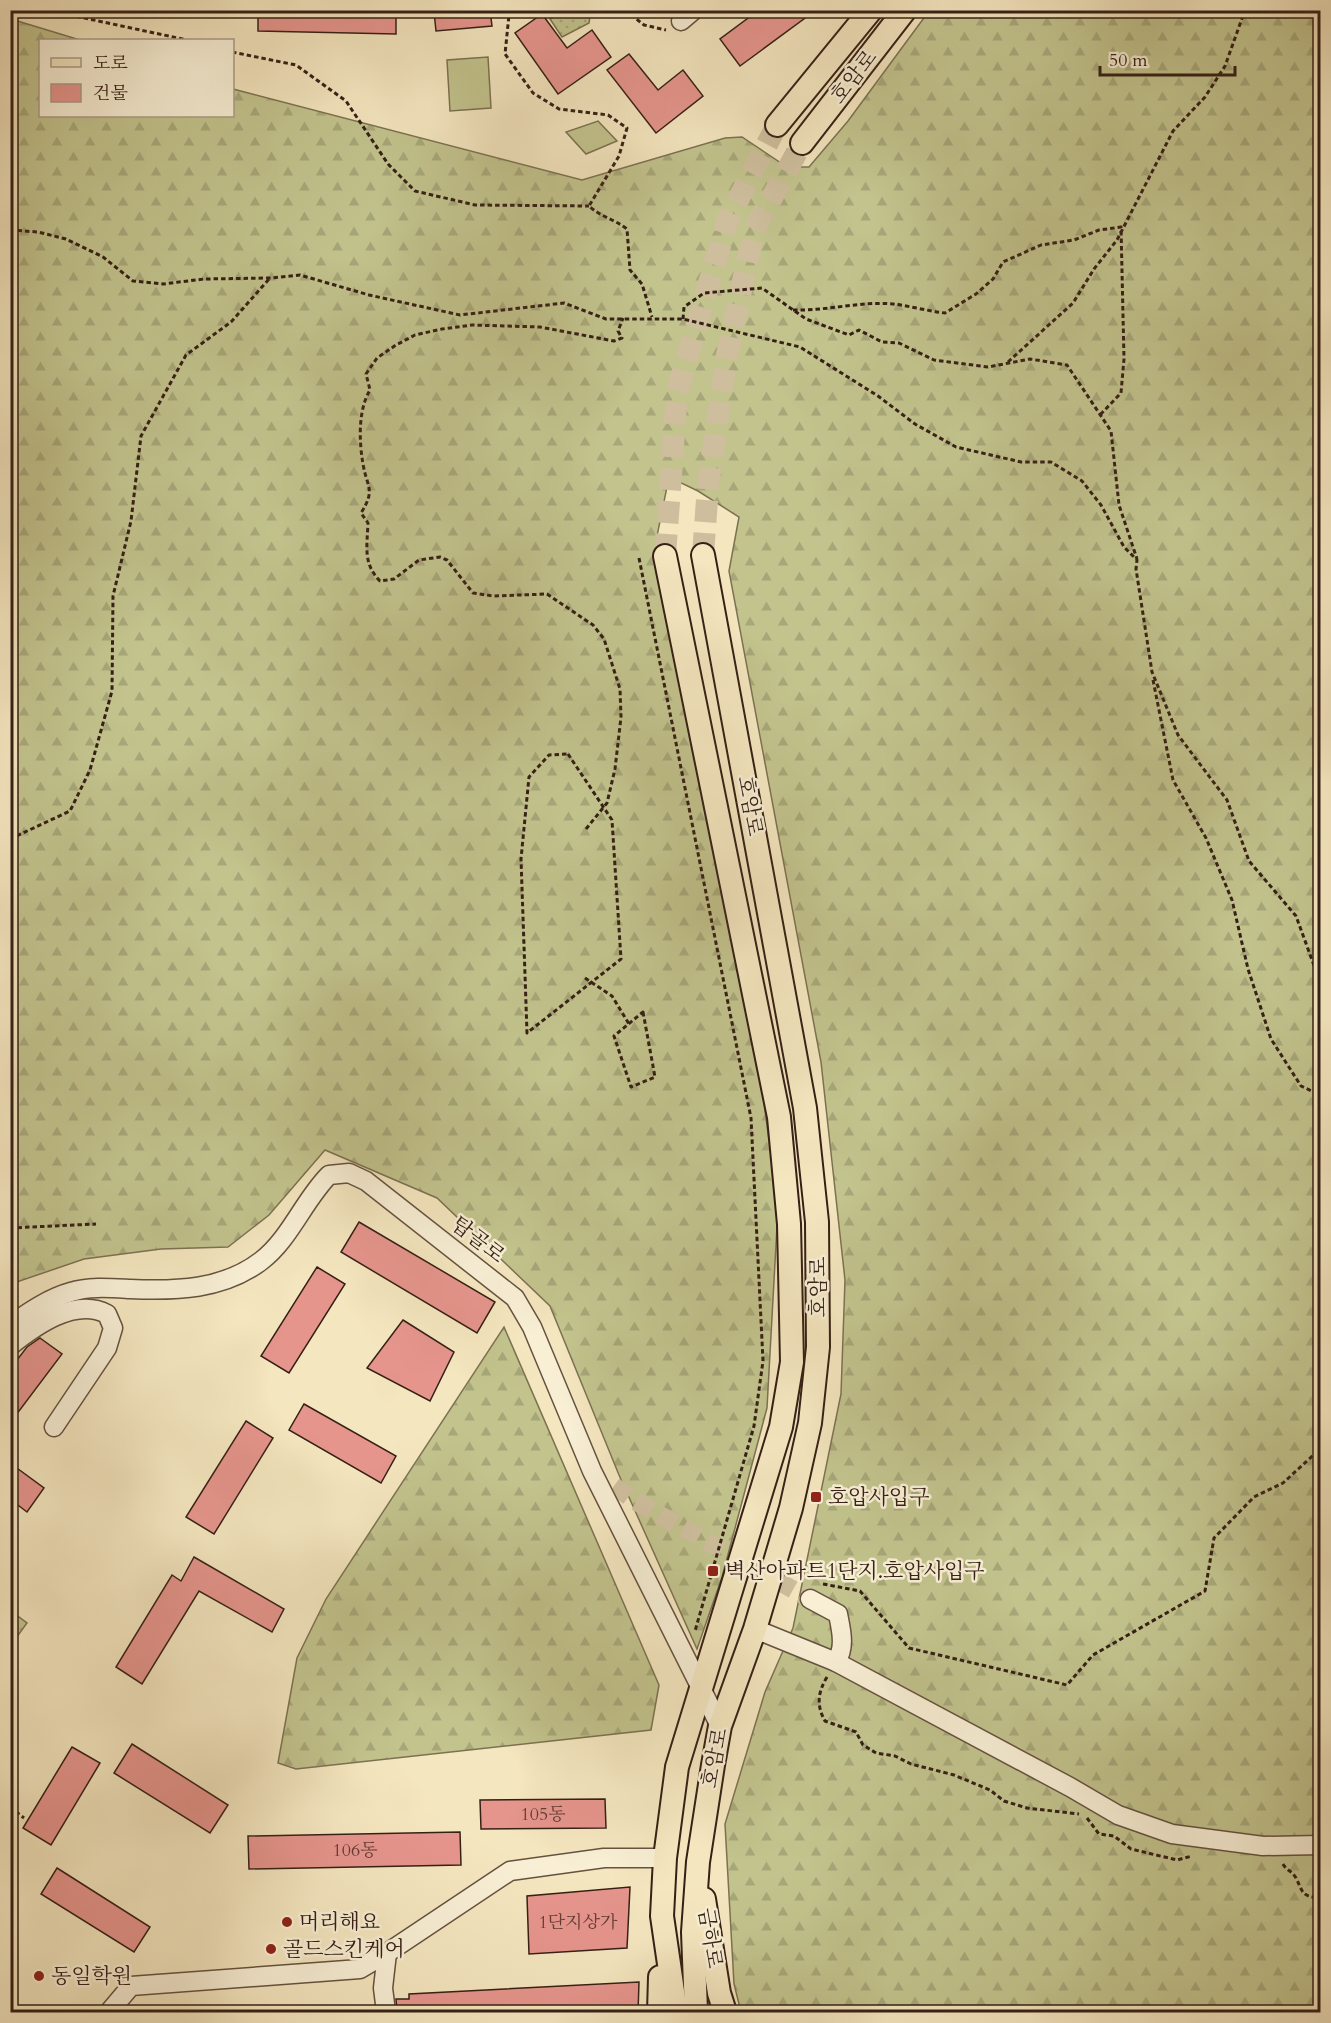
<svg xmlns="http://www.w3.org/2000/svg" width="1331" height="2023" viewBox="0 0 1331 2023" font-family="Cardo,'Noto Serif KR',serif">
	<defs>
		<pattern id="green-dots" width="8" height="8" patternUnits="userSpaceOnUse" patternTransform="scale(1.5)"><rect width="8" height="8" fill="#c2c38d"/><path d="M2 2h.1M6 6h.1" fill="none" stroke="#a7a779" stroke-width="1.8" stroke-linecap="round"/></pattern>
		<pattern id="forest-firs" width="22" height="20" patternUnits="userSpaceOnUse" patternTransform="scale(1.5)"><rect width="22" height="20" fill="#c2c38d"/><path d="M5 1l3.5 6h-7zM16 11l3.5 6h-7z" fill="#a7a779"/></pattern>
	</defs>
	<rect width="100%" height="100%" fill="#f4e6bf"/>
	<filter id="stains"><feTurbulence type="fractalNoise" baseFrequency=".00333" numOctaves="4"/><feColorMatrix values="0 0 0 0 .2 0 0 0 0 .09 0 0 0 0 .02 0 0 0 .5 -.17"/></filter>
	<radialGradient id="worn" r=".72"><stop offset=".6" stop-color="#630" stop-opacity="0"/><stop offset="1" stop-color="#630" stop-opacity=".3"/></radialGradient>
	<g fill="url(#green-dots)" stroke="#7c7252" stroke-width="1.5">
		<polygon points="565,11 584,11 590,16 589,23 562,37 550,19"/>
		<polygon points="11,1611 27,1623 11,1645"/>
	</g>
	<g fill="url(#forest-firs)" stroke="#7c7252" stroke-width="1.5">
		<polygon points="929,11 1320,11 1320,2012 741,2012 734,1984 725,1824 765,1692 793,1628 841,1394 845,1280 821,1062 729,571 739,517 698,491 669,477 657,536 670,640 710,792 746,968 778,1208 767,1408 722,1577 697,1649 619,1475 550,1306 437,1198 325,1150 269,1215 228,1247 161,1249 84,1259 11,1284 11,19 80,40 40,40 40,116 232,116 233,89 582,180 725,138 742,137 787,167 809,167 848,121"/>
		<polygon points="504,1327 659,1685 651,1730 296,1769 278,1763 297,1658 326,1599"/>
	</g>
	<g fill="#c2c38d" stroke="#7c7252" stroke-width="1.5">
		<polygon points="488,57 491,108 450,111 447,60"/>
		<polygon points="598,121 617,141 586,154 566,132"/>
	</g>
	<g fill="#e6958d" stroke="#362016" stroke-width="1.5">
		<polygon points="258,10 396,10 396,34 258,31"/>
		<polygon points="453,10 490,10 492,26 436,31 434,12"/>
		<polygon points="759,10 816,10 740,66 720,39"/>
		<polygon points="542,14 567,48 592,30 611,57 558,94 515,33"/>
		<polygon points="629,54 658,90 683,70 703,96 656,133 607,70"/>
		<polygon points="359,1222 495,1302 477,1333 341,1252"/>
		<polygon points="317,1267 345,1284 289,1373 261,1356"/>
		<polygon points="403,1320 454,1352 430,1401 367,1368"/>
		<polygon points="40,1338 62,1354 10,1423 10,1369 27,1347"/>
		<polygon points="304,1404 396,1456 381,1483 289,1430"/>
		<polygon points="246,1421 273,1438 214,1534 186,1517"/>
		<polygon points="10,1463 44,1488 27,1512 10,1499"/>
		<polygon points="194,1557 284,1609 272,1632 199,1591 142,1684 116,1667 172,1575 181,1581"/>
		<polygon points="132,1744 228,1805 210,1833 114,1773"/>
		<polygon points="72,1747 100,1763 51,1845 23,1828"/>
		<polygon points="605,1799 606,1828 481,1829 480,1800"/>
		<polygon points="460,1832 461,1865 249,1869 248,1836"/>
		<polygon points="57,1868 150,1927 134,1952 41,1894"/>
		<polygon points="630,1887 627,1948 529,1954 527,1896"/>
		<polygon points="639,1982 638,2013 397,2013 396,1999 409,1999 409,1994"/>
	</g>
	<g fill="none" stroke-linecap="round" stroke-linejoin="round">
		<polyline stroke="#cebe9d" stroke-width="18" stroke-dasharray="18 9" stroke-linecap="butt" points="614,1486 635,1501 810,1599"/>
		<g stroke="#cebe9d" stroke-width="22" stroke-dasharray="22 11" stroke-linecap="butt">
			<polyline points="703,555 708,486 726,360 754,230 802,143"/>
			<polyline points="665,556 677,392 728,219 777,125"/>
		</g>
		<defs>
			<g id="minor">
				<polyline points="681,21 694,10"/>
				<path d="M10,1325C29,1312 49,1298 71,1292C88,1286 112,1288 130,1289C176,1291 223,1290 261,1261C290,1239 304,1200 329,1175L349,1173L366,1181L515,1298L532,1327L592,1471L720,1726"/>
				<path d="M10,1346C35,1326 75,1297 107,1314L113,1328L107,1348L54,1427"/>
				<path d="M755,1629L836,1662C846,1647 841,1630 838,1614L810,1599"/>
				<polyline points="836,1662 1070,1787 1118,1815 1172,1834 1263,1846 1320,1845"/>
				<polyline points="387,1953 510,1871 604,1858 665,1858"/>
				<polyline points="109,2012 131,1986 360,1969 387,1953 383,1988 386,2012"/>
			</g>
			<g id="major">
				<polyline points="777,125 871,10"/>
				<polyline points="802,143 905,10"/>
				<polyline points="665,556 779,1117 789,1224 792,1362 781,1427 677,1767 665,1858 662,1916 676,2012"/>
				<polyline points="704,1899 719,1993 725,2012"/>
				<polyline points="659,2012 660,1977"/>
				<polyline points="696,2012 693,1932 698,1862 713,1765 720,1726 755,1629 791,1508 810,1423 818,1347 817,1222 805,1108 703,555"/>
			</g>
		</defs>
		<use href="#minor" stroke="#665240" stroke-width="21"/>
		<use href="#major" stroke="#362016" stroke-width="26"/>
		<g stroke="#362016" stroke-width="3" stroke-dasharray="4.5 3" stroke-linecap="butt">
			<polyline points="47,10 187,40"/>
			<path d="M521,10L509,15L505,54L533,93L559,109L608,115L627,128L619,156L589,206C601,217 614,219 627,229L630,270L642,284L652,317"/>
			<polyline points="625,10 644,25 666,30"/>
			<polyline points="232,52 296,65 346,101 388,164 415,191 475,205 589,206"/>
			<polyline points="10,230 38,232 66,239 103,257 133,281 163,284 204,279 270,278 300,275 369,295 460,315 564,303 606,319 683,319 800,347 878,396 915,424 956,447 1021,462 1051,462 1082,481 1101,505 1124,547 1137,560 1136,569 1152,672 1178,735 1227,800 1249,861 1296,916 1320,982"/>
			<path d="M793,310C827,311 860,301 893,304C910,306 928,311 945,313L976,294L993,279L1003,262L1041,245L1074,240L1099,230L1121,227L1124,359L1121,393L1100,415"/>
			<polyline points="683,319 684,307 704,293 762,288 806,319 849,335 859,330 882,342 899,343 934,360 988,367 1030,359 1067,365 1111,431 1119,505 1137,559"/>
			<polyline points="1008,362 1073,303 1094,269 1117,240 1173,131 1205,97 1225,66 1245,10"/>
			<polyline points="639,558 751,1118 763,1361 754,1426 695,1631"/>
			<polyline points="1153,680 1173,780 1206,838 1232,900 1248,969 1271,1039 1301,1086 1320,1095"/>
			<polygon points="568,754 612,820 621,959 527,1033 521,859 529,777 549,755"/>
			<path d="M586,829L607,803L615,769L621,717L620,689L604,639L593,625L547,594L493,596L473,593L447,560L440,557L419,560L394,579L380,581C363,564 367,547 368,523L361,513C376,489 367,488 363,464C359,441 358,410 370,390L366,374L377,358L396,345L415,335L442,329L472,325L540,327L614,341L622,338L618,331L623,318"/>
			<polyline points="10,839 70,811 90,770 112,691 113,596 131,521 141,436 186,355 231,322 270,278"/>
			<polyline points="585,978 612,996 629,1024"/>
			<polygon points="643,1012 655,1077 631,1087 614,1036"/>
			<polyline points="10,1228 96,1224"/>
			<polyline points="823,1584 860,1591 909,1648 1067,1685 1093,1655 1205,1591 1214,1538 1254,1497 1283,1483 1320,1449"/>
			<path d="M827,1677C818,1692 816,1705 825,1721L856,1732L863,1745L876,1753L895,1756L911,1764L954,1775L990,1790L1004,1801L1027,1808L1079,1814"/>
			<polyline points="10,1807 24,1818"/>
			<polyline points="1087,1818 1099,1834 1114,1836 1131,1849 1177,1860 1192,1856"/>
			<path d="M1283,1864C1286,1870 1292,1871 1296,1878C1303,1892 1301,1896 1319,1898L1320,1901"/>
		</g>
		<use href="#minor" stroke="#f8efd5" stroke-width="18"/>
		<use href="#major" stroke="#f4e6bf" stroke-width="22"/>
	</g>
	<g fill="#8f2418" stroke="#f8efd5" stroke-width="2">
		<rect x="810" y="1491" width="12" height="12" rx="3"/>
		<rect x="707" y="1565" width="12" height="12" rx="3"/>
		<circle cx="287" cy="1922" r="6"/>
		<circle cx="271" cy="1949" r="6"/>
		<circle cx="39" cy="1976" r="6"/>
	</g>
	<g text-anchor="middle" dominant-baseline="central" stroke-width="5" stroke-linejoin="round" paint-order="stroke">
		<g font-size="18" fill="#623d34">
			<text x="543" y="1814">105동</text>
			<text x="355" y="1850">106동</text>
			<text x="578" y="1922">1단지상가</text>
		</g>
		<g font-size="21" fill="#362016" stroke="#f8efd5">
			<text transform="translate(854 77) rotate(-52)">호암로</text>
			<text transform="translate(750 806) rotate(80)">호암로</text>
			<text transform="translate(478 1240) rotate(38)">탑골로</text>
			<text transform="translate(818 1287) rotate(-90)">호암로</text>
			<text transform="translate(715 1758) rotate(-79)">호암로</text>
			<text transform="translate(710 1938) rotate(81)">금하로</text>
		</g>
		<g font-size="21" fill="#362016" stroke="#f8efd5" text-anchor="start">
			<text x="828" y="1497">호압사입구</text>
			<text x="725" y="1571">벽산아파트1단지.호압사입구</text>
			<text x="299" y="1922">머리해요</text>
			<text x="283" y="1949">골드스킨케어</text>
			<text x="51" y="1976">동일학원</text>
		</g>
	</g>
	<rect width="1331" height="2023" fill="none" stroke="#f4e6bf" stroke-width="36"/>
	<rect x="12" y="12" width="1307" height="1999" fill="none" stroke="#362016" stroke-width="3"/>
	<rect x="18" y="18" width="1295" height="1987" fill="none" stroke="#362016" stroke-width="1.5"/>
	<rect x="39" y="39" width="195" height="78" fill="#f8efd5" stroke="#aa9c89" stroke-width="1.5"/>
	<rect x="51" y="58" width="30" height="9" fill="#f4e6bf" stroke="#aa9c89" stroke-width="1.5"/>
	<text x="93" y="69" font-size="18" fill="#362016">도로</text>
	<rect x="51" y="84" width="30" height="18" fill="#e6958d" stroke="#aa9c89" stroke-width="1.5"/>
	<text x="93" y="99" font-size="18" fill="#362016">건물</text>
	<path d="M1100 66v9h135v-9" fill="none" stroke="#362016" stroke-width="3"/>
	<text x="1109" y="66" font-size="18" fill="#362016" stroke="#f8efd5" stroke-width="4.5" paint-order="stroke">50 m</text>
	<rect width="100%" height="100%" filter="url(#stains)"/>
	<rect width="100%" height="100%" fill="url(#worn)"/>
</svg>
